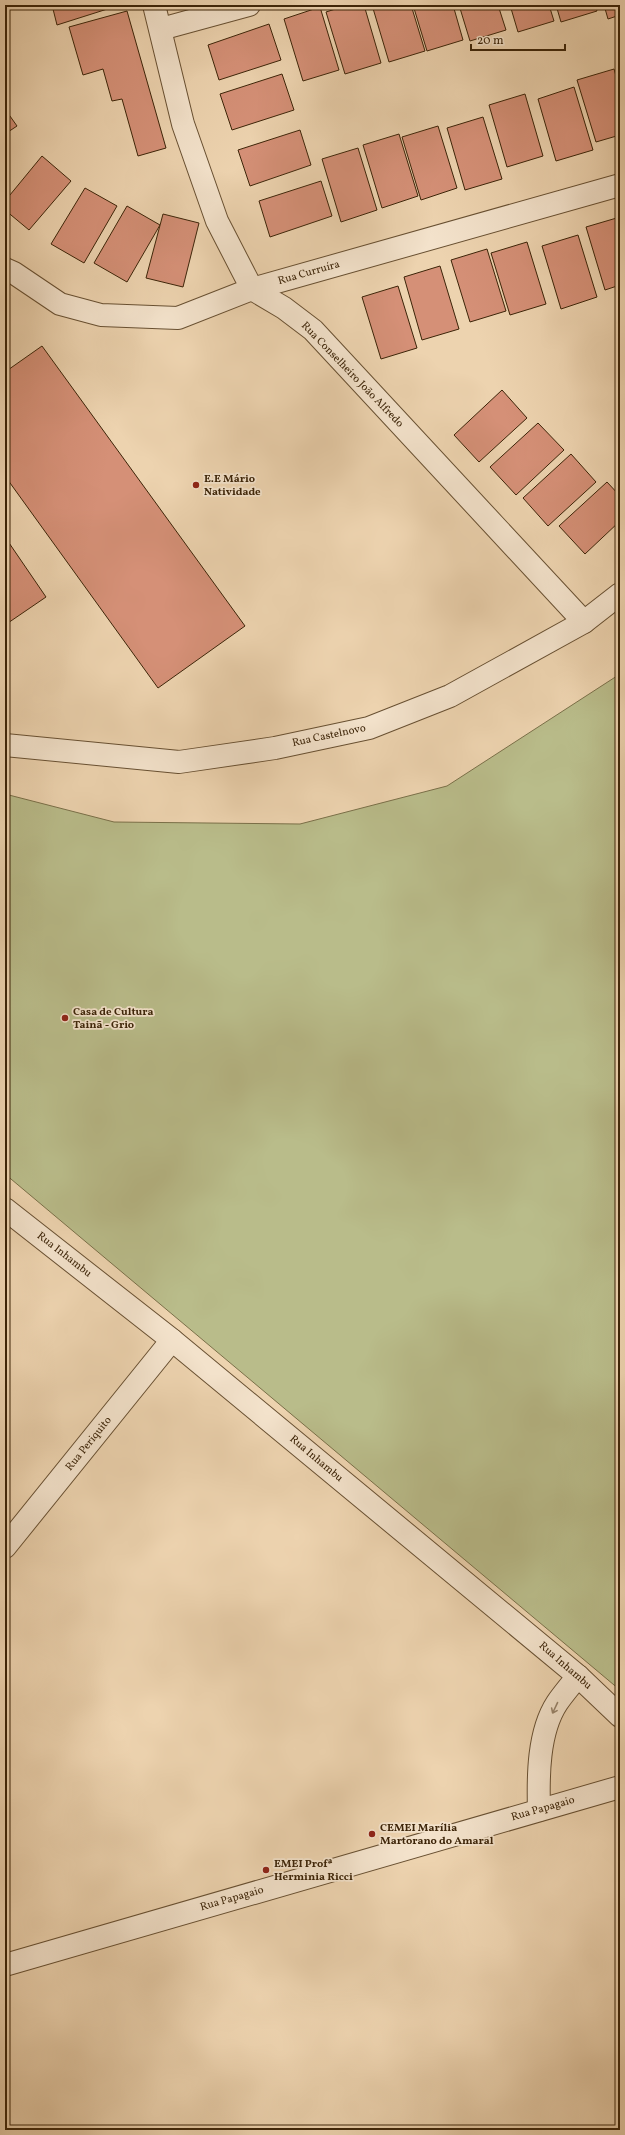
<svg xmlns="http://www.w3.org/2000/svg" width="625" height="2135" viewBox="0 0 625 2135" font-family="Vollkorn,serif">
	<rect width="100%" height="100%" fill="#edd3af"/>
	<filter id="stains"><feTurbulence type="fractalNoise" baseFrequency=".005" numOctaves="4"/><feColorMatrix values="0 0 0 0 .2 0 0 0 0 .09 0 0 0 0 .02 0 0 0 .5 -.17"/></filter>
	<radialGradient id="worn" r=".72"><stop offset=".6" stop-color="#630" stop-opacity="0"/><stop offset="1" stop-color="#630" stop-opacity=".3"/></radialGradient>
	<polygon fill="#b9bc8a" stroke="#7a7049" points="620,674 620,1690 5,1174 5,794 114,822 300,824 447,786"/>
	<g fill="#d59077" stroke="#3c2408">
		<polygon points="52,5 120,5 57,25"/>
		<polygon points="348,5 364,5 381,63 345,74 326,12"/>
		<polygon points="372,5 411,5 425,51 389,62"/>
		<polygon points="413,5 453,5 463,40 427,51"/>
		<polygon points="459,5 498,5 506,30 470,41"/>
		<polygon points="510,5 549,5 554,21 518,32"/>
		<polygon points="556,5 595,5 597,11 561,22"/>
		<polygon points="604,5 620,5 620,15 608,19"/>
		<polygon points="320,7 339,70 303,81 284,19"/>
		<polygon points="127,11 166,148 138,156 122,99 112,101 103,69 83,75 69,27"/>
		<polygon points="269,24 281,60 219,80 208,45"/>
		<polygon points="614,69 620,90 620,135 596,142 577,80"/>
		<polygon points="282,74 294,110 232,130 220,94"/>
		<polygon points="574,87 593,150 556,161 538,99"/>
		<polygon points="525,94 543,156 507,167 489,105"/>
		<polygon points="5,109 17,126 5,134"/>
		<polygon points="483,117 502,179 465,190 447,128"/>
		<polygon points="438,126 457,188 421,200 402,137"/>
		<polygon points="300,130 311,165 250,186 238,150"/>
		<polygon points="399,134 418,196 382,208 363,145"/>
		<polygon points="358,148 377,210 341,222 322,159"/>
		<polygon points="42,156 71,181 29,230 5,210 5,201"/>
		<polygon points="321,181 332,216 270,237 259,201"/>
		<polygon points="85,188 117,206 84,263 51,244"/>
		<polygon points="127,206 160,225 127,282 94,263"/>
		<polygon points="163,214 199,223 183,287 146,278"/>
		<polygon points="620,217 620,285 605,290 586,227"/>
		<polygon points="578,235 597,297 561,309 542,246"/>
		<polygon points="527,242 546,304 510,315 491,253"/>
		<polygon points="487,249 506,311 470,322 451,260"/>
		<polygon points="440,266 459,329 422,340 404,277"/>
		<polygon points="398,286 417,348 381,359 362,297"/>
		<polygon points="42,346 245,626 158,688 5,476 5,372"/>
		<polygon points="502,390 527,418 479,462 454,435"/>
		<polygon points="538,423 564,450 516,495 490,467"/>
		<polygon points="571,454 596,482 548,526 523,498"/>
		<polygon points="607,482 620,496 620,521 585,554 559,526"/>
		<polygon points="5,537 46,597 5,625"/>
	</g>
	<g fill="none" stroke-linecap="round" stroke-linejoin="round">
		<defs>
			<g id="minor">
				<polyline points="154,5 183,124 217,221 252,289 284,308 313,330 584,622"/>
				<polyline points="161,29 249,5"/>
				<polyline points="5,269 14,273 60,304 101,315 178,318 252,289 620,185"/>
				<polyline points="5,745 179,762 275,748 369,728 450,696 584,622 620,594"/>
				<polyline points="5,1209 172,1340 578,1676 620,1716"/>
				<polyline points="5,1547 172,1340"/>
				<path d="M539,1810C538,1777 538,1732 557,1703C563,1694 571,1685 578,1676"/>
				<polyline points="5,1965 620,1787"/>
			</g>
		</defs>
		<use href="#minor" stroke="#685032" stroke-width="24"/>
		<use href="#minor" stroke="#f3e2cb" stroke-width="22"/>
	</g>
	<defs><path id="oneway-shaft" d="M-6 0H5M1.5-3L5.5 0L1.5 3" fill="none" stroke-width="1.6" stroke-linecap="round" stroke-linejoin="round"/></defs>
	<use stroke="#98836a" href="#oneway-shaft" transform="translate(555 1708) rotate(115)"/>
	<g fill="#8f2418" stroke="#f3e2cb" stroke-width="1.5">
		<circle cx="196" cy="485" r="4"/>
		<circle cx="65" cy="1018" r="4"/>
		<circle cx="372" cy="1834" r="4"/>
		<circle cx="266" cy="1870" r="4"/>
	</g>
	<g text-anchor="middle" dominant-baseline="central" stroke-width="3.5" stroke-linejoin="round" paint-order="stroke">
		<g font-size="11" fill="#3c2408" stroke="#f3e2cb">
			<text transform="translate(309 273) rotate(-16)">Rua Curruíra</text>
			<text transform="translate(352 375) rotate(46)">Rua Conselheiro João Alfredo</text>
			<text transform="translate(329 736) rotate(-12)">Rua Castelnovo</text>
			<text transform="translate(64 1255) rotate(38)">Rua Inhambu</text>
			<text transform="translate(89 1444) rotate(-51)">Rua Periquito</text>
			<text transform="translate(316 1459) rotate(40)">Rua Inhambu</text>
			<text transform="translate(565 1666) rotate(41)">Rua Inhambu</text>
			<text transform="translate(543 1809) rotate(-16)">Rua Papagaio</text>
			<text transform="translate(232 1899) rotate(-16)">Rua Papagaio</text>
		</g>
		<g font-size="11" font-weight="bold" fill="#3c2408" stroke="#f3e2cb" text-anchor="start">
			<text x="204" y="479">E.E Mário<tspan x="204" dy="13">Natividade</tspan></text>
			<text x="73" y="1012">Casa de Cultura<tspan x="73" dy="13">Tainã - Grio</tspan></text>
			<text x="380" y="1828">CEMEI Marília<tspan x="380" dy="13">Martorano do Amaral</tspan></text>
			<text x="274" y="1864">EMEI Profª<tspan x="274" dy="13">Herminia Ricci</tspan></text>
		</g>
	</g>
	<rect width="625" height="2135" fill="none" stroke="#edd3af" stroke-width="20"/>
	<rect x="6" y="6" width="613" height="2123" fill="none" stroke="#3c2408" stroke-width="2"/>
	<rect x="10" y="10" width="605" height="2115" fill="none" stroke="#3c2408"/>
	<path d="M471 44v6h94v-6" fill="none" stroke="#3c2408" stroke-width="2"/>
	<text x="477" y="44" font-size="12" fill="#3c2408" stroke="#f3e2cb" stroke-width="3" paint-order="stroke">20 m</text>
	<rect width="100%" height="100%" filter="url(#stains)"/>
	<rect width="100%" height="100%" fill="url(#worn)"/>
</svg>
